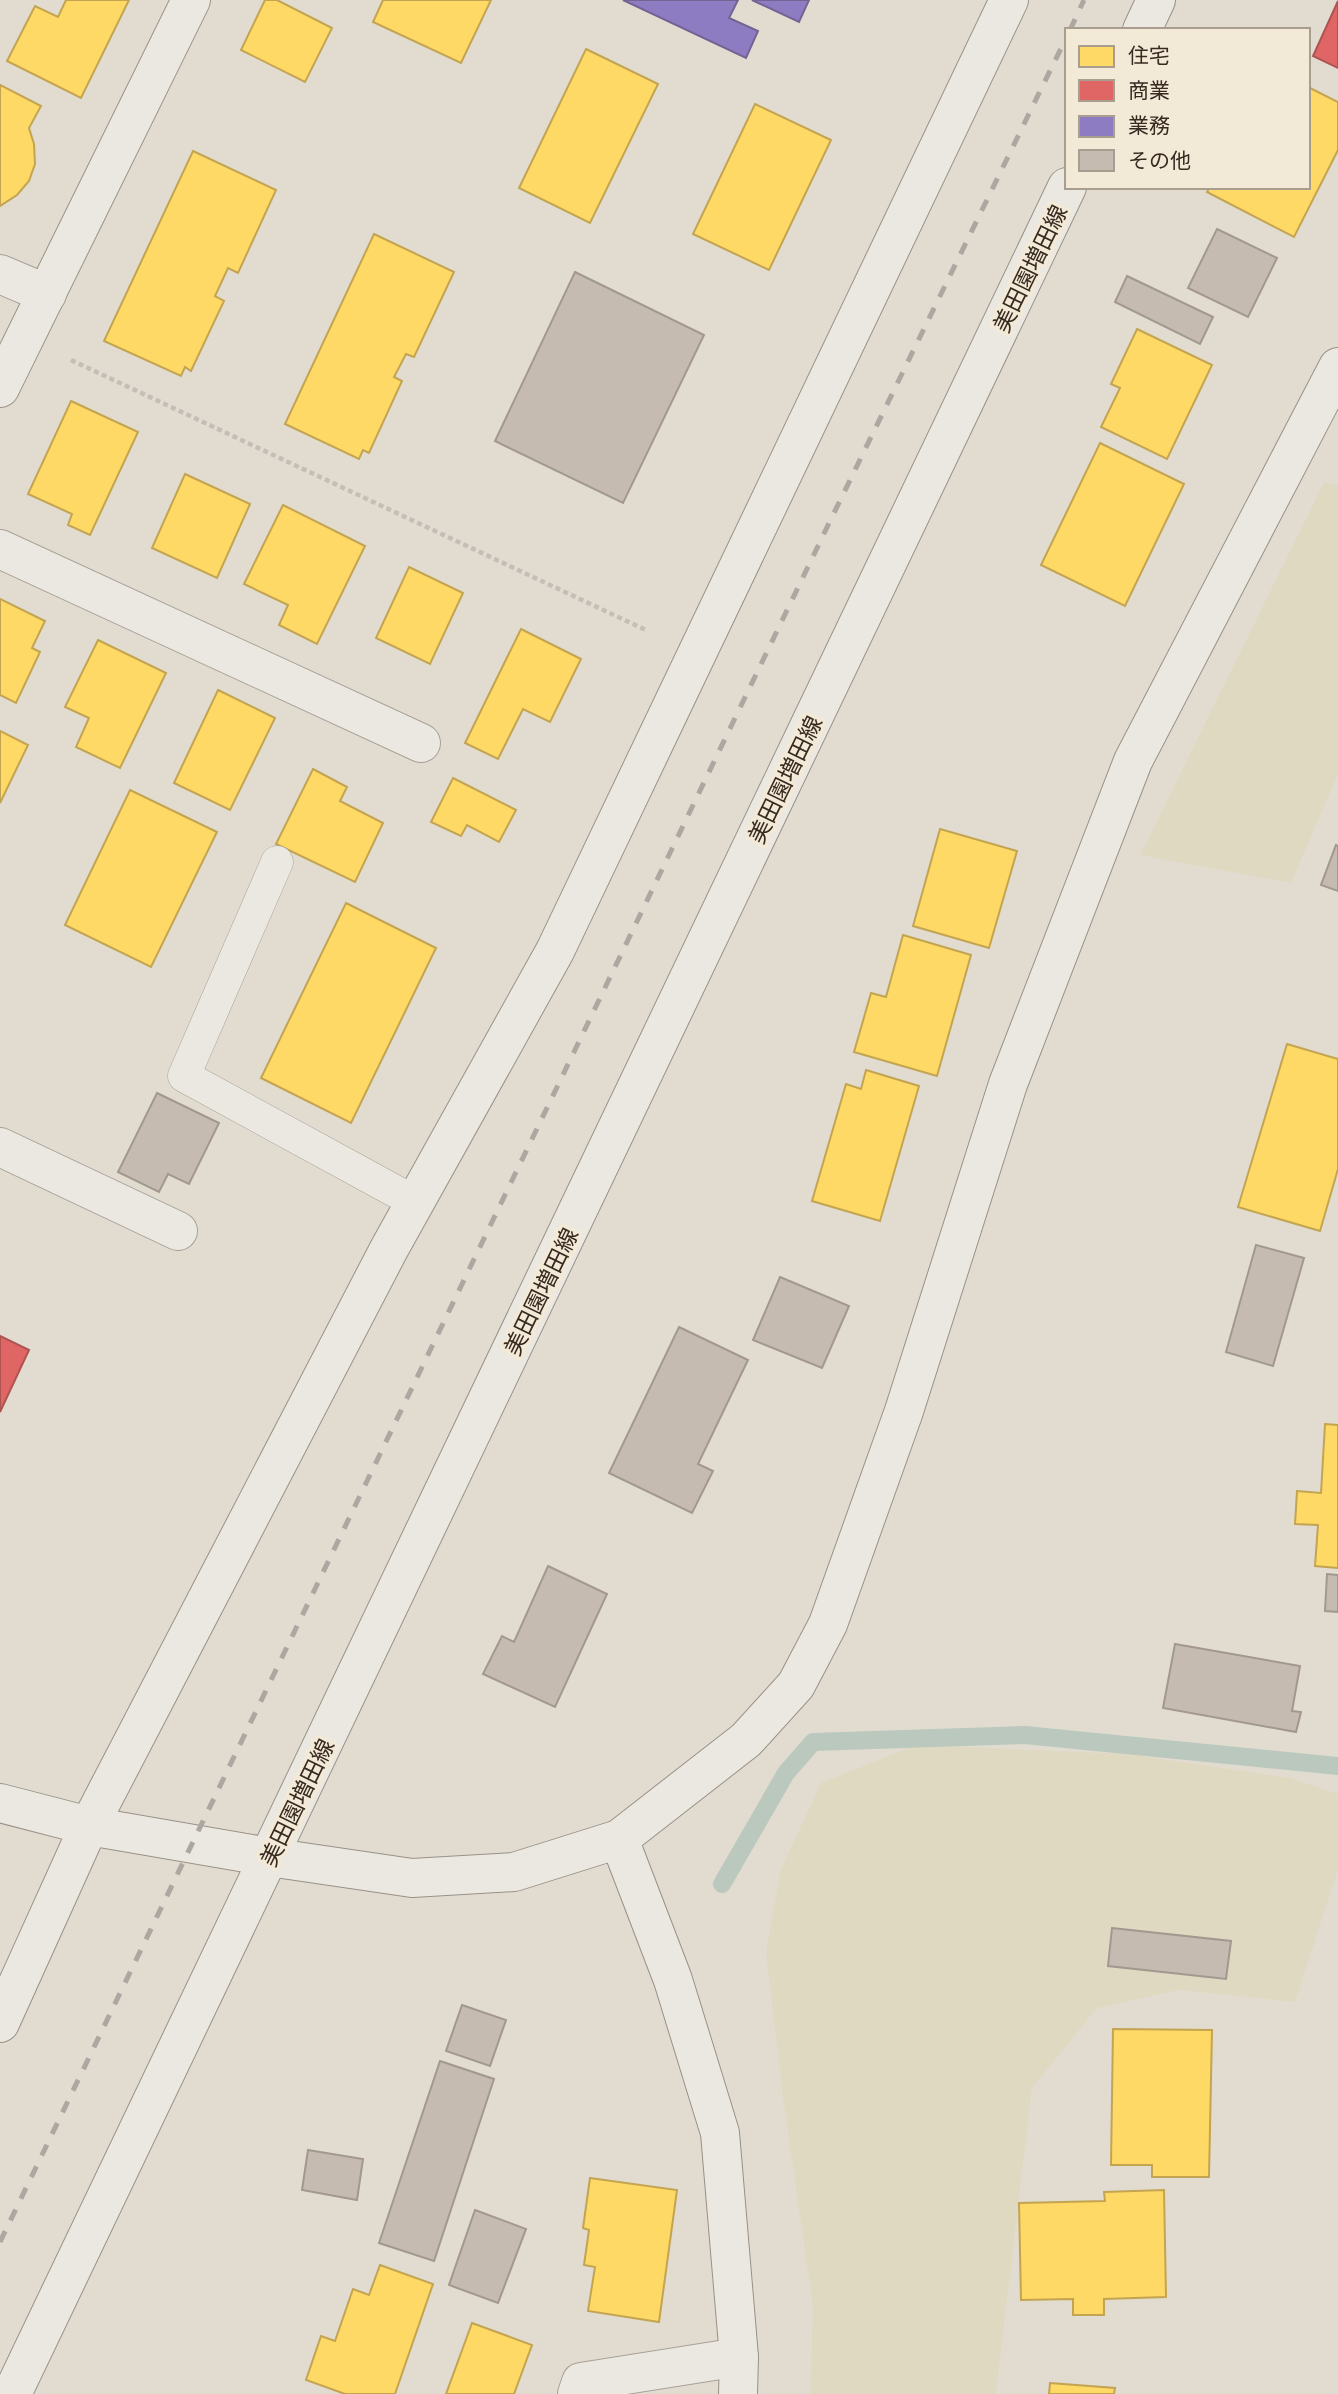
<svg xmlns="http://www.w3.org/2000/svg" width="1338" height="2394" viewBox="0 0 1338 2394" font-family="'Playfair Display','Noto Sans JP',serif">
	<rect width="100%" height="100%" fill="#e2dcd0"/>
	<g fill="#e0d9c2">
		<polygon points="1324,482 1338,485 1338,774 1291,883 1140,855"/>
		<polygon points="916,1745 1128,1754 1291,1778 1338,1794 1338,1870 1295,2002 1179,1990 1097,2008 1032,2088 996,2394 810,2394 813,2308 783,2098 766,1952 780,1871 821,1783"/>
	</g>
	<g fill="#ffd966" stroke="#c3a451" stroke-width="2">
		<polygon points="66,0 129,0 81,98 7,61 35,6 58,17"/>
		<polygon points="265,0 277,0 332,28 305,82 241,50"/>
		<polygon points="383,0 491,0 461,63 373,22"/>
		<polygon points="586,49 658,84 590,223 519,188"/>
		<polygon points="0,85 41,106 29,128 34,144 35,164 29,181 17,195 0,206"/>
		<polygon points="1308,87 1338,102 1338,150 1294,237 1207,192 1210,187 1308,187"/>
		<polygon points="755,104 831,140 769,270 693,234"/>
		<polygon points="193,151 276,190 238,273 228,268 215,296 224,301 191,371 185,367 181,376 104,341"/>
		<polygon points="374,234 454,272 414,357 406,354 394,377 402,381 369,453 363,450 359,459 285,424"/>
		<polygon points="1137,329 1212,365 1167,459 1101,427 1120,388 1111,384"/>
		<polygon points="71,401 138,432 90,535 68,525 72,514 28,494"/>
		<polygon points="1100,443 1184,484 1125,606 1041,565"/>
		<polygon points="185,474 250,504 217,578 152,548"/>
		<polygon points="283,505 365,546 317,644 279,625 288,605 244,584"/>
		<polygon points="409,567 463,593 430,664 376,638"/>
		<polygon points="0,599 45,621 32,648 40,652 16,703 0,695"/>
		<polygon points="521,629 581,659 550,722 523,709 498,759 465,743"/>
		<polygon points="98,640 166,673 120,768 76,747 89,718 65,707"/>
		<polygon points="218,690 275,718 230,810 174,783"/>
		<polygon points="0,731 28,745 0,803"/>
		<polygon points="313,769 347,787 340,801 383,823 355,882 276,844"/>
		<polygon points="453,778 516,810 499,842 467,825 461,836 431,822"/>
		<polygon points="130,790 217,832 151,967 65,925"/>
		<polygon points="940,829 1017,851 989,948 913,926"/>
		<polygon points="346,903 436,948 351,1123 261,1078"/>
		<polygon points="903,935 971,955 937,1076 854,1052 871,993 886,997"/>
		<polygon points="1287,1044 1338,1059 1338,1169 1320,1231 1238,1207"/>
		<polygon points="866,1070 919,1086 880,1221 812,1201 846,1084 861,1089"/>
		<polygon points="1325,1424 1338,1425 1338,1568 1315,1566 1318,1525 1295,1524 1297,1491 1321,1493"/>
		<polygon points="1113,2029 1212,2030 1209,2177 1152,2177 1152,2165 1111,2165"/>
		<polygon points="590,2178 677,2190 659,2322 588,2311 595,2267 584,2265 589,2230 583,2228"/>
		<polygon points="1164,2190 1166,2297 1104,2299 1104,2315 1073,2315 1073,2299 1021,2300 1019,2203 1105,2201 1104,2192"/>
		<polygon points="380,2265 433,2284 395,2394 345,2394 306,2380 321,2336 335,2341 353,2289 369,2295"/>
		<polygon points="472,2323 532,2345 514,2394 446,2394"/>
		<polygon points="1050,2383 1115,2388 1114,2394 1049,2394"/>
	</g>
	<g fill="#e06666" stroke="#ad5451" stroke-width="2">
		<polygon points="1338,1 1338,68 1313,56"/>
		<polygon points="0,1336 29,1350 0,1412"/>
	</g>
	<g fill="#8e7cc3" stroke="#746392" stroke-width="2">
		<polygon points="623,0 738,0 729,18 758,31 746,58"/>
		<polygon points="752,0 809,0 799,22"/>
	</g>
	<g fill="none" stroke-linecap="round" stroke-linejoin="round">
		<polyline stroke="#bac8be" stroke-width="18" points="722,1884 786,1773 813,1742 1025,1735 1338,1766"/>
	</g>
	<g fill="#c6bbb1" stroke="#a3988f" stroke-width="2">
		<polygon points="1217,229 1277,258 1248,317 1188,288"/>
		<polygon points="575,272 704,335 623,503 495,441"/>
		<polygon points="1127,276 1213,317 1200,344 1115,302"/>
		<polygon points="1336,845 1338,846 1338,891 1321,885"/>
		<polygon points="157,1093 219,1123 189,1184 168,1174 159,1192 118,1172"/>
		<polygon points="1256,1245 1304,1258 1273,1366 1226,1352"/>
		<polygon points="780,1277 849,1306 822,1368 753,1340"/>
		<polygon points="679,1327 748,1360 698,1464 713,1471 692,1513 609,1473"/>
		<polygon points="548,1566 607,1594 555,1707 483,1674 502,1636 514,1642"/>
		<polygon points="1327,1574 1338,1575 1338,1612 1325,1611"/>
		<polygon points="1175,1644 1300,1666 1292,1711 1301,1712 1296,1732 1163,1708"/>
		<polygon points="1112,1928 1231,1941 1226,1979 1108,1966"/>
		<polygon points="462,2005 506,2020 490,2066 446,2051"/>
		<polygon points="440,2061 494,2079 434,2261 379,2243"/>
		<polygon points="308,2150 363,2159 357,2200 302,2190"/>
		<polygon points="475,2210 526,2229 498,2303 449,2285"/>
	</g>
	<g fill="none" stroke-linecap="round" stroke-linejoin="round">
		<defs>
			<polyline id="lane" points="277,862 184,1076 415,1202"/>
			<g id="street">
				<polyline points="0,274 47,294"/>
				<polyline points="0,549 421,743"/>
				<polyline points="0,1147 178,1231"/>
				<polyline points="577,2394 581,2382 739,2357"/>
			</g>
			<g id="secondary">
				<polyline points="1142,30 1156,0"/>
				<polyline points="0,388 191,0"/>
				<polyline points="0,1803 89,1826 269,1857 412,1878 514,1872 619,1839 746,1740 796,1685 828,1624 904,1411 1008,1084 1133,761 1338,367"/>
				<polyline points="619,1839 673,1980 720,2133 739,2357 738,2394"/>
				<polyline points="0,2023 89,1826 389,1249 555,951 1009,0"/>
				<polyline points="12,2394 1067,187"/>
			</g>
		</defs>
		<use href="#lane" stroke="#a8a198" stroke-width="33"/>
		<use href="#street" stroke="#a8a198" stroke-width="40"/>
		<use href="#secondary" stroke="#989188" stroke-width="40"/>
		<polyline stroke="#c4beb7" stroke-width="4.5" stroke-dasharray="5 3.5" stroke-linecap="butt" points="71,360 648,631"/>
		<use href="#lane" stroke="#ebe8e1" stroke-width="32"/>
		<use href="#street" stroke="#ebe8e1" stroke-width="38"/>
		<use href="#secondary" stroke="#ebe8e1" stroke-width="38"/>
		<g stroke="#aca7a1" stroke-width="5" stroke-dasharray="12 12" stroke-linecap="butt">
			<polyline points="1070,30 1084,0"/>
			<polyline points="0,2242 832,517 1067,36"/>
		</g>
	</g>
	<g text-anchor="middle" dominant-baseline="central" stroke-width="7" stroke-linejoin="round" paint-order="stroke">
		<g font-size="23" fill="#372a21" stroke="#f3e9d7">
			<text transform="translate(1029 268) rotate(-64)">美田園増田線</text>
			<text transform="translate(784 779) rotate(-64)">美田園増田線</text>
			<text transform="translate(540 1291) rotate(-64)">美田園増田線</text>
			<text transform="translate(296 1802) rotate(-64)">美田園増田線</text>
		</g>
	</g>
	<rect x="1065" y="28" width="245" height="161" fill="#f3e9d7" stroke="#a89d8e" stroke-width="2"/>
	<rect x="1079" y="46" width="35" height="21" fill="#ffd966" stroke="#a89d8e" stroke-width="2"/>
	<text x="1128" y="63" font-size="21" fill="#372a21">住宅</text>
	<rect x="1079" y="80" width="35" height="21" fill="#e06666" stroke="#a89d8e" stroke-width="2"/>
	<text x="1128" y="98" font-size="21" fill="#372a21">商業</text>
	<rect x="1079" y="116" width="35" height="21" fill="#8e7cc3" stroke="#a89d8e" stroke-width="2"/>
	<text x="1128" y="133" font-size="21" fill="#372a21">業務</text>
	<rect x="1079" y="150" width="35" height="21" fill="#c6bbb1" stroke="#a89d8e" stroke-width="2"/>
	<text x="1128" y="168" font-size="21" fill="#372a21">その他</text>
</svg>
